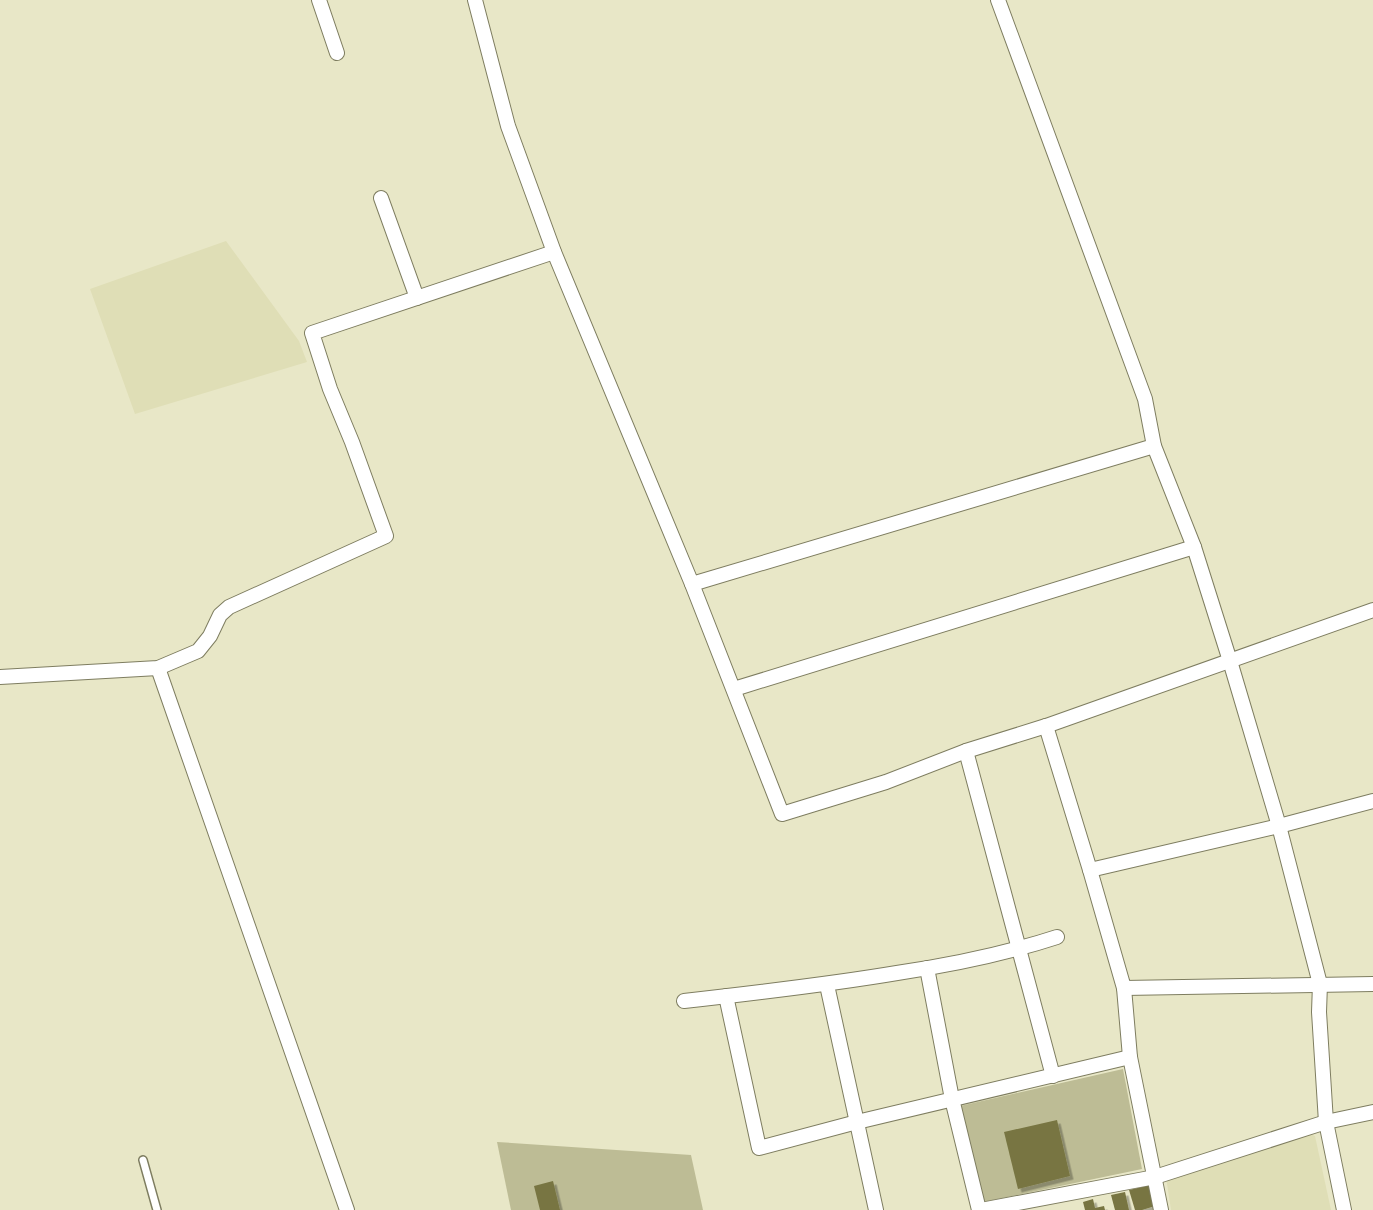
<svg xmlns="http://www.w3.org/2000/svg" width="1373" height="1210" viewBox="0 0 1373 1210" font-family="'Open Sans',sans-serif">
	<defs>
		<filter id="shadow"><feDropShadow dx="3.5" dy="3.5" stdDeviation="0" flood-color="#0004"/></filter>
	</defs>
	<rect width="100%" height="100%" fill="#e8e7c7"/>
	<g fill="#dfdeb6">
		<polygon points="226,241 299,341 307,362 135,414 90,289"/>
		<polygon points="1308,1133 1315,1136 1331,1210 1171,1210 1166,1177"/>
	</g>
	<g fill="#bdbc95">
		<polygon points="1123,1069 1142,1169 983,1202 960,1106"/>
		<polygon points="497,1142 691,1155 703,1210 511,1210"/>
	</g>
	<g fill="#787542" filter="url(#shadow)">
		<polygon points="1057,1120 1070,1176 1018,1189 1004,1132"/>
		<polygon points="553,1181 560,1210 540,1210 534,1186"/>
		<polygon points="1150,1185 1155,1206 1142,1210 1135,1210 1129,1190"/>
		<polygon points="1125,1192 1129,1210 1115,1210 1111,1195"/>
		<polygon points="1093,1199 1095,1208 1104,1206 1105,1210 1085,1210 1083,1202"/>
	</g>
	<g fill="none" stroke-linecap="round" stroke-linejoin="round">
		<defs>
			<polyline id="lane" points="143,1160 157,1210"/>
			<g id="street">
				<polyline points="319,0 337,53"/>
				<polyline points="475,0 508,126 554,252 692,584 782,814 886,782 966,751 1046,726 1373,610"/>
				<polyline points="998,0 1145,399 1154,446 1194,547 1230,661 1279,826 1320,984 1319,1012 1326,1122 1344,1210"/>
				<polyline points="381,198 417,298"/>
				<polyline points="692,584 1154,446"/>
				<polyline points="158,668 347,1210"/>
				<polyline points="0,677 158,668 198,651 210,636 220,615 229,607 386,536 352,442 330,389 312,333 554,252"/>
				<polyline points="734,689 1194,547"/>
				<polyline points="1046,726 1090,870 1124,988 1373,984"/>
				<polyline points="966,751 1053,1076"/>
				<polyline points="1090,870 1279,826 1373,801"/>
				<polyline points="927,968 952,1099 979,1210"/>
				<polyline points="827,985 876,1210"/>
				<polyline points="1124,988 1130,1057 1161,1210"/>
				<polyline points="726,996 759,1148 857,1122 1130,1057"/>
				<path d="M684,1001C755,993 826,985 897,973C951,965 1005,954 1057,937"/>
				<polyline points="981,1210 1155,1177 1326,1122 1373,1112"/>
			</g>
		</defs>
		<use href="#lane" stroke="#7e7d60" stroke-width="10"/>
		<use href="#street" stroke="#7e7d60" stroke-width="16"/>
		<use href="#lane" stroke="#fff" stroke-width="7"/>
		<use href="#street" stroke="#fff" stroke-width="14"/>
	</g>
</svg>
